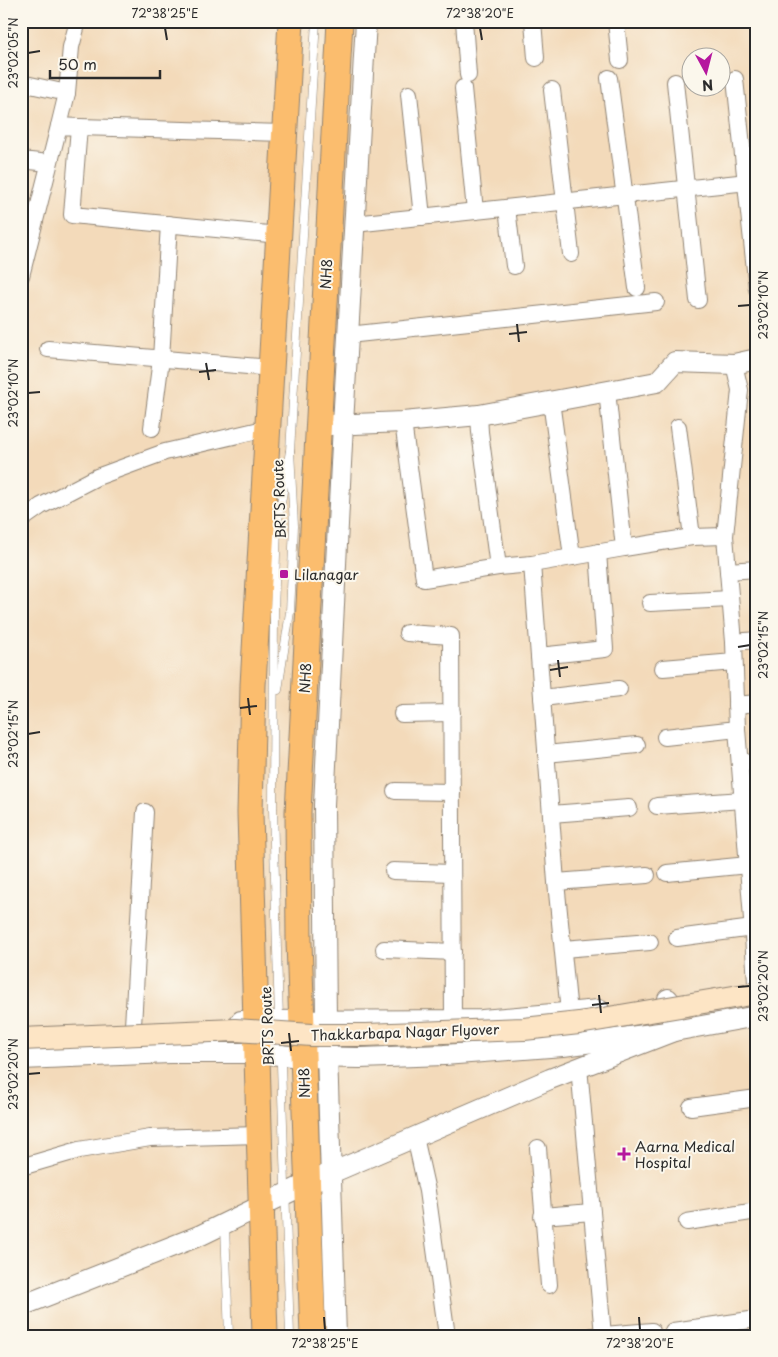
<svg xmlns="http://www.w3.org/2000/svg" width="778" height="1357" viewBox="0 0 778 1357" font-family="'Playpen Sans',sans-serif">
	<rect width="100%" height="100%" fill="#fbf7ec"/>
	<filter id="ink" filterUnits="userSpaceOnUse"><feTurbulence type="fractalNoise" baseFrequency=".02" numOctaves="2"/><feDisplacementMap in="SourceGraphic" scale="10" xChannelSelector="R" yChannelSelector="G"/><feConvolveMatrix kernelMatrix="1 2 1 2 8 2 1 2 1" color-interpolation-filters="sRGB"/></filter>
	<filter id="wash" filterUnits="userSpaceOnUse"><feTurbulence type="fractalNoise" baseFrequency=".0096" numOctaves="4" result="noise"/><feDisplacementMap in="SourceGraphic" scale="20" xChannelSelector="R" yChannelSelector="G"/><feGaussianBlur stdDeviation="1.12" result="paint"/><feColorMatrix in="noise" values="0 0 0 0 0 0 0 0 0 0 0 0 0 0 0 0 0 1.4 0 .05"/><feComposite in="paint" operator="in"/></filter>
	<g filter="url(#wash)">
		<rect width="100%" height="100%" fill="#f3daba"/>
	</g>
	<g filter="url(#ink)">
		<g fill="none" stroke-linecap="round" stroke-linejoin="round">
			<defs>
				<g id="service">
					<polyline points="278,690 290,612 294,526 290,451 316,21"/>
					<polyline points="279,1020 273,809 274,611 277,526 290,451"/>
					<polyline points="280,1034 290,1336"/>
					<polyline points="225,1226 229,1336"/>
				</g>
				<g id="minor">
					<polyline points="464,21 468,75"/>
					<polyline points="533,21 536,58"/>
					<polyline points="616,21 620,60"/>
					<polyline points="609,78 637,288"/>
					<polyline points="735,79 757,289"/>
					<polyline points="675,82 698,300"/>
					<polyline points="21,83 67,93"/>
					<polyline points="463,88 475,211"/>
					<polyline points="552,90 571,254"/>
					<polyline points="409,94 422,217"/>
					<polyline points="59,126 67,93 71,47 78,21"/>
					<polyline points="79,127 72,215 279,235"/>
					<polyline points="21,160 49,163"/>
					<polyline points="507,208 514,266"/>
					<polyline points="354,224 757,181"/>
					<polyline points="21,276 59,126 79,127 285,133"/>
					<polyline points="348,335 656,302"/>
					<polyline points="48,349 271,368"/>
					<polyline points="734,364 740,390 725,536 734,642 737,729 751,905 756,983"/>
					<polyline points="551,401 572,557"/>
					<polyline points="479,415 480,432 498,567"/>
					<polyline points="403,422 424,579 498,567 532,564 624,548 607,391"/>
					<polyline points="678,427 692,537"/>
					<polyline points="152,428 161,359 169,224"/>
					<polyline points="21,520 41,506 97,477 165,452 268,428"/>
					<polyline points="624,548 692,537 725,536"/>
					<polyline points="532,564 556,882 569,1013"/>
					<polyline points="728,571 757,569"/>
					<polyline points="650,603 730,599"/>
					<polyline points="407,633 451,636 453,1020"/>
					<polyline points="734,642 757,640"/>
					<polyline points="539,656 605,649 598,552"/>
					<polyline points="663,668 734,662"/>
					<polyline points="542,698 619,689"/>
					<polyline points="736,705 757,703"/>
					<polyline points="402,714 452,713"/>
					<polyline points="665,737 737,729"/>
					<polyline points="546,754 637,745"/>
					<polyline points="741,763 757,762"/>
					<polyline points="395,791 452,792"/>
					<polyline points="657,806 743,800"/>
					<polyline points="551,814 629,808"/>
					<polyline points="393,871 452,873"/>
					<polyline points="667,873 748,865"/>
					<polyline points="556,882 647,875"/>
					<polyline points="677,938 753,928"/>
					<polyline points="384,949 453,952"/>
					<polyline points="563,949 650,942"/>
					<polyline points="133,1026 145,812"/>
					<polyline points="579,1067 603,1335"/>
					<polyline points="691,1107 757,1098"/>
					<polyline points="415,1137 427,1191 447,1336"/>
					<polyline points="538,1148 549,1285"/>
					<polyline points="21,1167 79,1150 150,1138 259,1135"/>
					<polyline points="542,1216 592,1212"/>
					<polyline points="687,1222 757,1211"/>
					<polyline points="673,1331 757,1319"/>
					<polyline points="592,1336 652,1331"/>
				</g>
				<g id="tertiary">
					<polyline points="330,425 403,422 479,415 657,382 675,362 734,364 757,359"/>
					<polyline points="241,1021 482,1020 599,1010"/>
					<polyline points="21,1059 170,1053 257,1053 303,1057 360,1058 444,1055 563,1046 674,1031 757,1016"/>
					<polyline points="21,1306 201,1235 308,1183 550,1079 674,1031 668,999"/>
					<polyline points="336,1336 326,1021 324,805 343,424 366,21"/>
				</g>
				<g id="primary">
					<polyline points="265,1336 250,813 253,685 291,21"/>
					<polyline points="313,1336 299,942 298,812 340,21"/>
				</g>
			</defs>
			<use href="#service" stroke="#8f8272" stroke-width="9"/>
			<use href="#minor" stroke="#8f8272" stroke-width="18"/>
			<use href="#tertiary" stroke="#8f8272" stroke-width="22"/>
			<use href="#primary" stroke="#8f8272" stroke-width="27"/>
			<use href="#service" stroke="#fff" stroke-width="8"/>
			<use href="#minor" stroke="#fff" stroke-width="16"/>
			<use href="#tertiary" stroke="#fff" stroke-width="20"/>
			<use href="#primary" stroke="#fbbd6e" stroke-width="25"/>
			<defs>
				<polyline id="secondary-bridge" points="21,1039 235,1030 312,1035 366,1035 524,1029 579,1023 757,993"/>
			</defs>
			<use href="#secondary-bridge" stroke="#8f8272" stroke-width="24" stroke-linecap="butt"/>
			<use href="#secondary-bridge" stroke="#fde5c5" stroke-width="22"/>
		</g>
	</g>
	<path fill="none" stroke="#2b2b2b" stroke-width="2" d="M165,28L167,40M480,28L482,40M28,53L40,51M738,306L750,305M517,324L519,342M509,334L527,332M206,363L209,380M199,372L216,370M28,393L40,392M738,647L750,645M558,660L560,677M550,670L568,667M248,698L250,715M240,708L257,706M28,734L40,732M738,987L750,986M599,995L601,1013M592,1005L609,1003M289,1033L291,1051M281,1043L299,1041M28,1074L40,1073M324,1317L325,1330M639,1317L640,1330"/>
	<g fill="#b5179e" stroke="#fbf7ec" stroke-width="2">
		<rect x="279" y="569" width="10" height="10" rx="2.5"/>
		<path d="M621.5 1146.5h5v5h5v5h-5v5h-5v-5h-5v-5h5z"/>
	</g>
	<g text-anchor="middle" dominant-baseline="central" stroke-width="4" stroke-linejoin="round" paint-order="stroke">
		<g font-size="14" fill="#2b2b2b" stroke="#fbf7ec">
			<text transform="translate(326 274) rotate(-87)">NH8</text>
			<text transform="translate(279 499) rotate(-92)">BRTS Route</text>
			<text transform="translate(305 678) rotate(-87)">NH8</text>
			<text transform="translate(267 1026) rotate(-92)">BRTS Route</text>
			<text transform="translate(405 1032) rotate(-2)">Thakkarbapa Nagar Flyover</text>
			<text transform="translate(304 1083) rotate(-92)">NH8</text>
		</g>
		<g font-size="14" fill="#2b2b2b" stroke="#fbf7ec" text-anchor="start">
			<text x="294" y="574">Lilanagar</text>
			<text x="635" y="1146">Aarna Medical<tspan x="635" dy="16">Hospital</tspan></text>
		</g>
	</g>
	<rect width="778" height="1357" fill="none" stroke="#fbf7ec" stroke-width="55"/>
	<g transform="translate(706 72) rotate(173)"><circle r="24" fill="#fbf7ec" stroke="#a8a59f"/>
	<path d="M0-4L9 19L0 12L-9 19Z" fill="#b5179e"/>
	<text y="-8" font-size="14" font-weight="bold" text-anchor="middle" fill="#2b2b2b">N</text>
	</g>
	<path d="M50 70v8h110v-8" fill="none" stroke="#2b2b2b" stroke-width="2.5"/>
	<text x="58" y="70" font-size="15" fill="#2b2b2b" stroke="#fbf7ec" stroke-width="4" paint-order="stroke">50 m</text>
	<rect x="28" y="28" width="722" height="1302" fill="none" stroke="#2b2b2b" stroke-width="2"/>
	<g font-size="12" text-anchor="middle" fill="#2b2b2b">
		<text x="165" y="18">72°38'25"E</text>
		<text x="480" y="18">72°38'20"E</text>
		<text transform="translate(14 53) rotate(-90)" y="4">23°02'05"N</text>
		<text transform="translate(764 305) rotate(-90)" y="4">23°02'10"N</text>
		<text transform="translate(14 393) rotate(-90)" y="4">23°02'10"N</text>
		<text transform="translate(764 645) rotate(-90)" y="4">23°02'15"N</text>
		<text transform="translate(14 734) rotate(-90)" y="4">23°02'15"N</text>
		<text transform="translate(764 986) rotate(-90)" y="4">23°02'20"N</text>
		<text transform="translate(14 1074) rotate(-90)" y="4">23°02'20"N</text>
		<text x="325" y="1348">72°38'25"E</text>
		<text x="640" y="1348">72°38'20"E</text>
	</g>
</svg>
